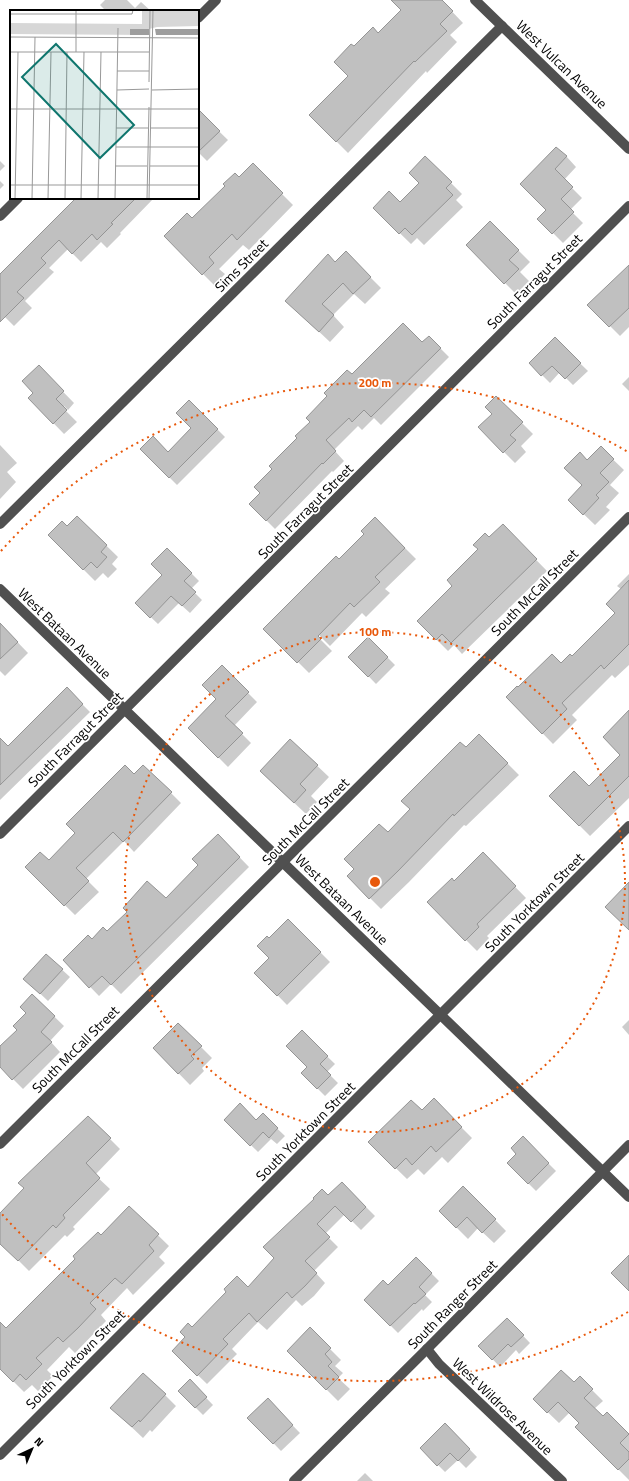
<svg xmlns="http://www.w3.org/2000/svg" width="629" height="1481" viewBox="0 0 629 1481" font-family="'Titillium Web',sans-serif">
	<rect width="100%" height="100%" fill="#fff"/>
	<g fill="#0003">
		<polygon points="105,0 127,0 135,8 141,2 151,11 106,11 100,5"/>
		<polygon points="402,0 441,0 463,23 450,35 457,42 427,73 426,71 348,153 310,115 349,76 354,48 379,34 403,10"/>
		<polygon points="198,111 228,140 207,161 198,152"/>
		<polygon points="566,156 576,167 564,180 582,198 570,210 583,223 563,243 539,219 547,210 521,184"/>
		<polygon points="425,157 462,194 456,200 463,207 424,245 417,238 411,244 374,208 400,203 421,183"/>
		<polygon points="0,161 5,166 0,171"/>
		<polygon points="253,165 293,205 249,250 243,245 219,269 225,274 214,285 165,236 192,220 239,179"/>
		<polygon points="0,181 4,185 0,189"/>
		<polygon points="77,198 154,198 120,233 121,234 107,248 101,242 81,262 68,249 49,268 54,272 25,301 32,308 14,326 3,315 0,317 0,276"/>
		<polygon points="490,222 530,262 520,272 529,281 516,294 467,245"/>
		<polygon points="346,253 381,288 365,304 354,294 333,315 344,327 330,342 298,312 335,263"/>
		<polygon points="629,266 629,327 620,336 589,305"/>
		<polygon points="429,337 449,357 381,425 374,418 362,430 358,426 334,450 344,461 333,472 332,471 275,529 250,504 262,493 273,469 311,422 329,396 352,376 422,343"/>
		<polygon points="555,339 588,371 573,385 560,372 550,383 530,363"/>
		<polygon points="39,367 74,403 68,410 64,406 62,407 77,422 64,434 29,398 35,393"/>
		<polygon points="629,377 629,391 622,384"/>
		<polygon points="496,397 533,434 521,446 526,452 515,463 479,427 493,414"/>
		<polygon points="189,401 225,437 177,485 141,449 168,453 192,428"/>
		<polygon points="0,445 17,463 7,472 16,482 0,499"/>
		<polygon points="601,448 624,470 610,485 619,493 606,507 610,510 595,525 569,500 583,485 587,461"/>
		<polygon points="77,517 118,557 112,564 117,569 108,578 103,573 95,581 49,535 67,527"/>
		<polygon points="375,518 416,559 385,589 390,593 366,617 362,613 330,646 315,631 314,633 332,651 309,673 265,629 365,534"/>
		<polygon points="503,526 547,571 462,654 454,645 448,651 418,621 454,586 489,539"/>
		<polygon points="167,549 199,581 191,589 202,600 190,613 179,603 158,624 136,603 163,575"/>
		<polygon points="629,574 629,665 615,678 612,675 572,715 577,720 553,744 507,697 518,688 572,657 616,613 621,589 617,586"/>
		<polygon points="0,624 28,653 5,676 0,671"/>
		<polygon points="368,638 395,665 376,684 350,657"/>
		<polygon points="222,667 257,702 234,726 251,743 228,767 189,728 218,699"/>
		<polygon points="67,689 90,712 0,800 0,739 8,748"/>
		<polygon points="629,717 629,798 590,836 550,796 589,788 622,755"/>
		<polygon points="479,735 519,775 466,826 464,825 409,882 381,909 348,876"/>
		<polygon points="290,740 329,777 311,796 317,802 306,814 272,782"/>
		<polygon points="134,775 171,793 181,803 134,852 124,841 86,879 99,892 75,915 26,867 49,862"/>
		<polygon points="218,835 249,867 121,994 111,984 99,996 64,960 92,940 107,932 128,912 166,900 199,865"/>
		<polygon points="483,854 526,898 487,936 489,938 477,951 428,902 454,882"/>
		<polygon points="288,920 330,962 287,1005 256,973 270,958 269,940"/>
		<polygon points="46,955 70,977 48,1001 32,986"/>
		<polygon points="32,995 64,1026 50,1041 60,1052 23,1089 0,1066 0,1048 18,1030 27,1013"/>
		<polygon points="629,1020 629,1035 622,1027"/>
		<polygon points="178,1024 212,1058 202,1068 204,1071 190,1085 154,1048"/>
		<polygon points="302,1032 335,1064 327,1072 338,1083 325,1096 302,1073 308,1067"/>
		<polygon points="434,1100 472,1138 448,1163 442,1157 424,1175 418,1169 407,1179 369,1142 422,1112"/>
		<polygon points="263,1115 285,1136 277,1144 271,1139 258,1152 225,1120 257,1121"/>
		<polygon points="88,1117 120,1149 95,1175 110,1189 73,1227 75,1229 67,1237 65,1235 29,1271 0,1242 0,1214 25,1188"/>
		<polygon points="523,1138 556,1171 536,1191 508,1163 518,1154"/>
		<polygon points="342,1183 375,1216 361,1230 345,1214 325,1234 338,1247 314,1271 325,1283 314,1296 302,1306 296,1300 267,1330 258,1322 232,1349 237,1354 207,1384 173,1351 193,1328 248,1288 328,1197"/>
		<polygon points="463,1187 506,1231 494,1243 478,1228 468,1239 440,1211"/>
		<polygon points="129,1207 169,1246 159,1257 165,1263 133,1295 127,1288 101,1315 106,1321 75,1353 69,1347 47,1370 53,1376 38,1391 32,1385 24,1392 0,1368 0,1332 6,1330"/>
		<polygon points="416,1258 439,1281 425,1295 432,1302 423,1311 422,1309 398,1333 365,1300 388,1286"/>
		<polygon points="507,1319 530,1343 519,1354 516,1350 500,1367 480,1346"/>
		<polygon points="310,1329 341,1360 335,1366 343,1373 338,1378 350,1389 338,1401 288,1351"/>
		<polygon points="580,1378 603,1401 594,1409 603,1417 607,1413 629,1435 629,1480 576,1427 580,1423 570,1412 559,1423 534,1399 574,1384"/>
		<polygon points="190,1381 213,1405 203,1415 179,1391"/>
		<polygon points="165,1395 176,1406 152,1432 150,1430 143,1438 123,1419"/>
		<polygon points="268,1400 300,1433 281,1451 249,1418"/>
		<polygon points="445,1424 477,1457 466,1468 458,1460 445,1472 421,1448"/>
		<polygon points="365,1473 373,1481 357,1481"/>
	</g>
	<g fill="#c0c0c0" stroke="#949494">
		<polygon points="391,0 442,0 453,11 440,24 447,31 415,62 414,61 336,142 309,115 348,76 334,62 351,44 354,46 373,27 378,33 401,10"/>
		<polygon points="198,109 220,131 198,152"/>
		<polygon points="556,147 567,156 555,169 573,187 561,199 574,212 552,234 537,219 546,210 520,184"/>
		<polygon points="425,156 452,182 446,188 453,195 412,235 405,228 399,234 373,208 389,191 400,202 419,183 409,173"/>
		<polygon points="253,163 283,193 237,240 232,234 209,257 214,263 202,275 164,236 187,213 192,218 225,186 223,184 235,173 239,177"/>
		<polygon points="76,198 136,198 111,223 113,224 97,240 92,234 72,254 59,240 41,258 46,263 17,292 24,298 0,322 0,274"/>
		<polygon points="490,221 519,250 509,260 519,269 504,284 466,245"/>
		<polygon points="346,251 371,277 353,294 343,283 322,304 334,315 319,332 285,301 328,254 335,262"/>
		<polygon points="629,265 629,308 609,327 587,305"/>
		<polygon points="403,323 422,342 429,336 441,348 371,417 364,410 352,422 349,418 326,440 336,451 323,464 322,463 266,521 249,504 260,493 254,487 272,469 269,466 297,438 295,436 310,422 306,418 327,396 324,393 347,370 352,374"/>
		<polygon points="555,337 581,363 565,379 552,366 541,376 529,363"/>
		<polygon points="39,365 64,391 56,399 67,410 53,424 28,398 33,393 22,381"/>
		<polygon points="496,396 523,422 510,435 516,440 503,453 478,427 492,414 485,407"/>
		<polygon points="189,400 218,429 169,478 140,449 153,436 168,452 191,428 176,413"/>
		<polygon points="601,446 614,459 600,473 609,482 596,495 599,498 583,515 568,500 582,485 564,468 580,452 587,460"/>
		<polygon points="77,516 107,545 101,552 107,557 97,568 91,562 83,570 48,535 62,521 67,526"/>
		<polygon points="375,517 405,548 375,577 380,582 354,607 350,603 318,636 321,639 297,663 263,629 336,556 339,559 364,534 361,531"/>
		<polygon points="503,524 537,559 451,643 442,634 436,640 417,621 452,586 447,580 478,549 473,545 485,533 489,537"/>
		<polygon points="167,548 192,573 184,581 196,592 182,606 171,596 150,618 135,603 162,575 151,564"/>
		<polygon points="629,580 629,644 604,669 601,665 562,703 567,709 542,734 506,697 517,686 518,687 552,654 561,663 570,654 572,656 615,613 606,604"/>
		<polygon points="0,623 18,642 0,659"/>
		<polygon points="368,637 388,657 368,677 348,657"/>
		<polygon points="222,665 249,692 225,716 243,733 218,758 188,728 216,699 202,685"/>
		<polygon points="67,687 83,704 0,785 0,738 8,746"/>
		<polygon points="629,710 629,776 579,826 549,796 574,771 589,786 620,755 603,737"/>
		<polygon points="479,734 508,763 454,816 453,814 398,871 369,899 347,876 354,869 344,859 379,824 388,832 410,809 401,801 460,742 466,747"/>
		<polygon points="290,739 318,765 300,784 306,790 294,803 260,771"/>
		<polygon points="125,765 134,774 143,765 172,792 123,842 113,832 76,868 89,881 64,906 25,867 40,852 49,860 75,833 66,824"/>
		<polygon points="218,834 240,857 111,985 102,976 89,988 63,960 88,935 92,939 103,927 107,931 127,912 123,908 147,881 166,898 198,865 192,859"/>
		<polygon points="483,852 516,886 477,924 479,927 465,941 427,902 452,878 454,881"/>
		<polygon points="629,882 629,930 605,907"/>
		<polygon points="288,919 321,952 277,996 254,973 269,958 257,946 267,936 269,938"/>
		<polygon points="46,954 63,969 40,994 23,979"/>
		<polygon points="32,994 55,1016 41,1032 52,1042 12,1080 0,1067 0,1046 17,1030 13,1026 26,1013 20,1007"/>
		<polygon points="178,1023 202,1046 191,1056 194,1059 178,1074 153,1048"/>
		<polygon points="302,1030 328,1056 320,1064 331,1075 317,1089 301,1073 307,1067 286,1046"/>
		<polygon points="434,1098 462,1127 436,1152 431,1146 412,1165 406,1158 395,1169 368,1142 411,1100 422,1110"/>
		<polygon points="240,1103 256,1120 263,1113 278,1128 269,1138 263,1132 250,1146 224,1120"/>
		<polygon points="88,1116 111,1138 86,1163 100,1178 63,1215 65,1218 56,1228 53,1225 18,1261 0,1244 0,1213 24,1188 18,1183"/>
		<polygon points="523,1136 549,1163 528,1184 507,1163 516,1154 511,1148"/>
		<polygon points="342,1182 366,1207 351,1222 335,1206 317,1224 330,1237 305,1261 317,1273 305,1286 292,1298 287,1292 257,1322 249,1313 223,1339 228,1344 197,1376 172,1351 185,1337 180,1332 188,1323 192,1327 226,1292 224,1289 237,1276 248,1287 274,1258 263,1247 314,1199 313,1198 322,1189 328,1195"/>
		<polygon points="463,1186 496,1219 482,1233 467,1217 456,1228 439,1211"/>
		<polygon points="129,1206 159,1234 149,1245 154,1251 122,1284 115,1278 90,1303 96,1309 78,1328 63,1342 58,1337 36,1358 42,1364 26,1380 20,1374 13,1382 0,1369 0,1322 6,1328 75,1259 73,1256 98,1232 101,1235"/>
		<polygon points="629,1255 629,1291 611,1273"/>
		<polygon points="416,1257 432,1273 419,1287 426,1294 415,1304 414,1303 390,1326 364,1300 383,1280 388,1285"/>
		<polygon points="507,1318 524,1335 511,1347 508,1344 492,1360 478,1346"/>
		<polygon points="310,1327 331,1348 325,1354 332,1362 328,1366 339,1377 326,1390 287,1351"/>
		<polygon points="561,1370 574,1382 580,1376 593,1389 584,1398 603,1416 607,1412 629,1434 620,1443 629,1452 629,1459 618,1470 575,1427 579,1423 558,1402 547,1413 533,1399"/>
		<polygon points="143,1373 166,1394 140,1422 139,1420 132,1427 110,1408"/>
		<polygon points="190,1379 207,1397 195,1408 178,1391"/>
		<polygon points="268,1398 293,1425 273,1444 247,1418"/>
		<polygon points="445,1423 470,1449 458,1461 450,1453 437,1466 420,1448"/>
	</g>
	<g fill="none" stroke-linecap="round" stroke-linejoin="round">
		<g stroke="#505050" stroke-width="10">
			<polyline points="475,0 629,149"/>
			<polyline points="198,18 216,0"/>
			<polyline points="0,216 18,198"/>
			<polyline points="0,524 502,26"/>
			<polyline points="0,589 629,1197"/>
			<polyline points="0,834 629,206"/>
			<polyline points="0,1144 629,517"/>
			<polyline points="427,1349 439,1364 562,1481"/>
			<polyline points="0,1455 629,826"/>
			<polyline points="294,1481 427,1349 629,1145"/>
		</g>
	</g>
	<g fill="none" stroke="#e8590c" stroke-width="2" stroke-dasharray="2 4">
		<circle cx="375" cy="882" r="250"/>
		<path d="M628 1312A499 499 0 0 1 1 1213M1 551A499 499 0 0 1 628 452"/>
	</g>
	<g text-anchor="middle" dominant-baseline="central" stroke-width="3.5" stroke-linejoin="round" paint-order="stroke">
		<g font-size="14" fill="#000" stroke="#fff">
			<text transform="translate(562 64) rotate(44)">West Vulcan Avenue</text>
			<text transform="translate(241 265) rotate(-45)">Sims Street</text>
			<text transform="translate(534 281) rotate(-45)">South Farragut Street</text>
			<text transform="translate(305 511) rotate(-45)">South Farragut Street</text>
			<text transform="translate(534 592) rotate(-45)">South McCall Street</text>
			<text transform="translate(65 633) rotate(44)">West Bataan Avenue</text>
			<text transform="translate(75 739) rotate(-45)">South Farragut Street</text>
			<text transform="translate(305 821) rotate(-45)">South McCall Street</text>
			<text transform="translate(342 899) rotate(44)">West Bataan Avenue</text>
			<text transform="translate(534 902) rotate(-45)">South Yorktown Street</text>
			<text transform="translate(75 1049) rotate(-45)">South McCall Street</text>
			<text transform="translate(305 1131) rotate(-45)">South Yorktown Street</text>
			<text transform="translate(452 1304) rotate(-45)">South Ranger Street</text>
			<text transform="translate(75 1359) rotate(-45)">South Yorktown Street</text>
			<text transform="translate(503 1406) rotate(44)">West Wildrose Avenue</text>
		</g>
	</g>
	<g transform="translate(10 10)">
		<rect width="189" height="189" fill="#fff"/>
		<path d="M132,0H189V16L147,17L139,19L138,25L0,24V13L132,14Z" fill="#d7d7d7"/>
		<path d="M120,19H139V25H120ZM145,19H189V25H146Z" fill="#9e9e9e"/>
		<path fill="none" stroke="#999" stroke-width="1" d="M0,4H122L123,0M0,27L189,28M0,42H139M66,42V0M107,61H139M139,72L140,1M107,80L139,79M142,80L189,79M0,99H189M106,118H138M141,118H189M106,137H189M105,156H137M140,156H189M0,175H189M5,189L8,42M22,189L25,27M38,189L41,42M55,189L57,42M71,189L74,42M88,189L91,42M105,189L108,18M137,189L139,97M139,189L143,0"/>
		<path fill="#0f766e" fill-opacity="0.15" stroke="#0f766e" stroke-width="2" d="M46,34L124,115L90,148L12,67Z"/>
		<rect width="189" height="189" fill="none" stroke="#000" stroke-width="2"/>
	</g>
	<circle cx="375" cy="882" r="6" fill="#e8590c" stroke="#fff" stroke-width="2"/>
	<g font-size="12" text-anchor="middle" font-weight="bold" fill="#e8590c" stroke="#fff" stroke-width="3.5" stroke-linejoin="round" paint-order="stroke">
		<text x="375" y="387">200 m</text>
		<text x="375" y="636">100 m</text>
	</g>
	<g transform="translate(32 1449) rotate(44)" stroke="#ffffff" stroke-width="3" paint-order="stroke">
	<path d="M0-3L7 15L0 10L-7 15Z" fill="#000000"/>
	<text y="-6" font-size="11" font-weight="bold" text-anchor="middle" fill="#000000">N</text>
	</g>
</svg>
